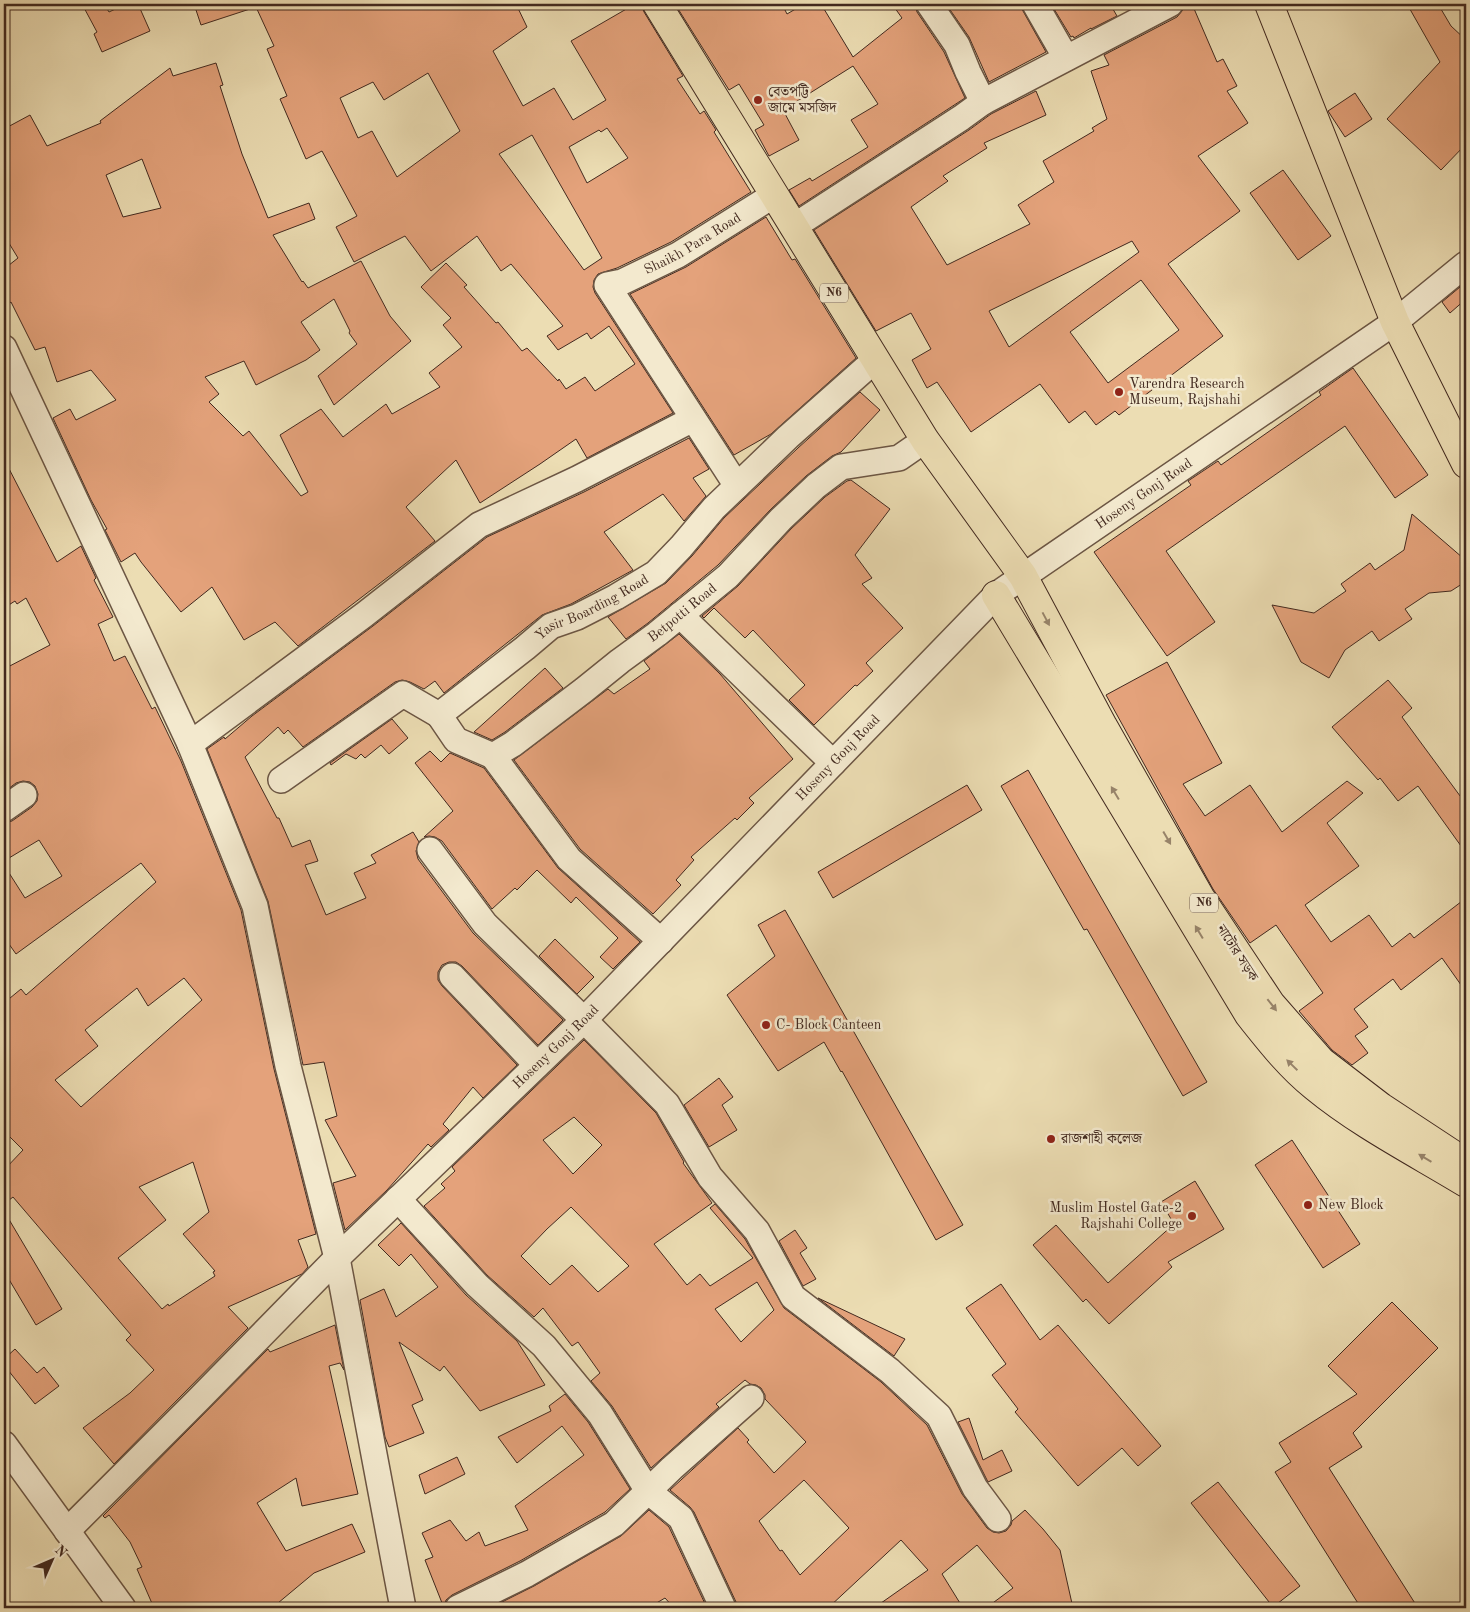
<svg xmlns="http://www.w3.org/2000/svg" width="1470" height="1612" viewBox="0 0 1470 1612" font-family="'Old Standard TT','Noto Serif Bengali',serif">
	<rect width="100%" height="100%" fill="#ecddb3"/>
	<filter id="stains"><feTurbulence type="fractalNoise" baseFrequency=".004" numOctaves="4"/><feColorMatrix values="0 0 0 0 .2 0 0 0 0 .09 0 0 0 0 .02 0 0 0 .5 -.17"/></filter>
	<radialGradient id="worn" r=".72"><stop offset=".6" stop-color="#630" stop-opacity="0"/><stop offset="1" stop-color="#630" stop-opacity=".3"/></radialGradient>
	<g fill="#e4a27b" stroke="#42291f" fill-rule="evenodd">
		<polygon points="82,4 104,4 109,12 126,4 138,4 150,31 102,52 94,34 97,32"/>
		<path d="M194,4H516L527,27L493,51L523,106L554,88L573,120L606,100L571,41L635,4H641L644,12L683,76L677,79L700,114L704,111L716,130L714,132L751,192L671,242L617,268L598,274L594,280L593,287L595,293L673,413L587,458L576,439L540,464L480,503L456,460L406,507L435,541L298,646L275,622L244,640L212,587L181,612L141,562L135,553L121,562L105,530L107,529L91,500L53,418L70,409L76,420L116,400L91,370L57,382L45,347L35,350L11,302L4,307V269L18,258L4,235V129L30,115L47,146L101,123L100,121L170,68L173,76L216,63L223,85L220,86L242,154L268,218L309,203L315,219L273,235L302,282L303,281L308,288L361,261L390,316L411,341L334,405L318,376L357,344L349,333L350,331L334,299L301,322L320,350L306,360L256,385L244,361L205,377L219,394L209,402L243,436L249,431L301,496L308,492L280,435L321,409L343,437L386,404L392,414L440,387L429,373L462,347L443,325L451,318L421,287L446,263L467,285L464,287L496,323L498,322L522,351L527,348L558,381L559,379L566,389L585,377L595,391L635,364L609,326L591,339L587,333L558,350L547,336L563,326L511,264L501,271L477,236L431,271L405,236L354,262L336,227L357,216L322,151L306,159L280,99L287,96L267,49L274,46L256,7L201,25ZM428,73L460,131L397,177L372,131L358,138L340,98L373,82L384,100ZM607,128L628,158L587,183L569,147L599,130L601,132ZM532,135L602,258L584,270L499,154ZM142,159L161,208L123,217L106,175Z"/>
		<polygon points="675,4 782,4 787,14 804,4 821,4 853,57 902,18 892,4 915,4 917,12 944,52 965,98 799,206 789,190 810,178 812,181 868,147 851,120 878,104 853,66 783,110 799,140 769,156 755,130 764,125 739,84 729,90"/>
		<polygon points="946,4 1021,4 1023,11 1046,52 989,82 969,37"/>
		<polygon points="1051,4 1110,4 1117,16 1091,29 1091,28 1074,38 1073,36 1071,37"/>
		<path d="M1184,4H1192L1217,62L1223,59L1237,86L1227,91L1248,123L1198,156L1240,211L1168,264L1223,336L1119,415L1115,411L1096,425L1085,411L1069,423L1040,384L971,432L937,382L927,388L912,360L931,349L911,313L876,331L814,230L969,130L991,114L1036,91L1046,115L984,143L987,148L943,176L948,181L911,207L947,265L1030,224L1018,205L1054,182L1043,161L1094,131L1092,128L1107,119L1091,71L1109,65L1104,55L1177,17L1182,11ZM1132,241L1139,252L1009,347L989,311ZM1141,280L1179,330L1108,383L1070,332Z"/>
		<polygon points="1407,4 1438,4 1451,26 1466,40 1466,144 1441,170 1387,119 1440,62"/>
		<polygon points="1355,93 1372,119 1345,137 1328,111"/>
		<polygon points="1283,170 1331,236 1298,260 1250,193"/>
		<polygon points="766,217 792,260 795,259 856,358 771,434 734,455 630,294 686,267"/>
		<polygon points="1466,282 1466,299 1450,313 1442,302"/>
		<polygon points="1353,368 1428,475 1395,498 1345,426 1166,551 1215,622 1167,656 1094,552 1191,485 1188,481 1218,461 1221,465 1321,395 1319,392"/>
		<polygon points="860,392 880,410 841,452 832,456 806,476 771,509 718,565 648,623 626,639 608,617 666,583 692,556 724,518 798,448"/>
		<polygon points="689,438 709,469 693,478 706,496 684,521 663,494 604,532 633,570 571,604 542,615 444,693 435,681 424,689 410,682 402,680 395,682 303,747 288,730 284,734 278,727 245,757 277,818 279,818 292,847 310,840 318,861 305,865 326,915 366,898 354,873 376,863 371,855 413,832 419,842 416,851 418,859 473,933 563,1020 538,1045 462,966 456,962 449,962 442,965 438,972 438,980 442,986 517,1065 483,1098 473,1087 443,1124 449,1130 431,1147 428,1144 387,1190 345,1230 333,1183 356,1176 325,1120 337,1116 324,1062 303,1065 268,901 207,749 224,737 225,739 252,716 373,626 487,537 584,492"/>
		<path d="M4,459L57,562L81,546L96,578L94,580L113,617L98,624L114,661L125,656L152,709L155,707L181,761L241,910L274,1069L316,1234L298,1240L308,1267L302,1274L228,1307L248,1328L114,1464L83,1428L130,1393L154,1370L126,1340L131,1335L13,1197L4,1204V1170L23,1150L4,1131V1003L21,989L26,995L156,882L141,863L16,954L4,937V865L25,898L62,876L39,840L4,861V823L12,821L32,807L37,801L38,794L35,786L30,782L23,781L16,783L4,792V669L50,645L26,598L17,604L15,601L4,608ZM184,978L202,1000L81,1107L55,1080L98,1046L85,1030L137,988L148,1006ZM193,1162L209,1212L183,1234L215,1271L213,1272L215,1276L169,1306L168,1304L162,1309L118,1258L166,1220L139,1187Z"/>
		<polygon points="851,480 890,509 855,555 872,578 862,584 903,628 866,663 873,671 857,686 855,685 814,725 789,700 805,685 753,630 745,638 714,608 704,618 702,616 738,586 791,529 825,497 847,481"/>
		<polygon points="1412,514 1463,558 1465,582 1451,591 1429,593 1405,609 1412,619 1379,641 1372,631 1345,650 1329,678 1301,662 1272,605 1314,613 1346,591 1341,584 1370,563 1375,570 1404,550"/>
		<polygon points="679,634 720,674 793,759 749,798 754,803 737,820 735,818 691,857 694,860 676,880 681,885 653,914 580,849 514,760 608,689 614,694 650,669 644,661"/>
		<polygon points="1167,662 1222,763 1183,784 1205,816 1250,785 1282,832 1347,781 1363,793 1327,823 1359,866 1305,905 1331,942 1369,915 1392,947 1410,933 1414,938 1466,898 1466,992 1442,958 1401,990 1393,979 1354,1009 1368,1027 1355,1036 1368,1053 1352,1065 1332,1050 1299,1011 1323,993 1276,925 1250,943 1213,889 1106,695"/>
		<polygon points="545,668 563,688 505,732 492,740 474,732"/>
		<polygon points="1388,680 1412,708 1402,717 1466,804 1466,853 1418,786 1398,801 1380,778 1378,780 1332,727"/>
		<polygon points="392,719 408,738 389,754 381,745 365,758 361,754 356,759 346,754 331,765 330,763"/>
		<polygon points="430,751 441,762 450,753 484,768 558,868 640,942 613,969 600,957 618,938 576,897 571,903 537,870 517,890 515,888 492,909 442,841 435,837 429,836 424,837 453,811 415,763"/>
		<polygon points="1028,770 1207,1082 1183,1096 1087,929 1084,930 1001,786"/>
		<polygon points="967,785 982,810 833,898 818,872"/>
		<polygon points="785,910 963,1225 936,1240 842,1071 841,1072 824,1042 778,1071 727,995 775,956 758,925"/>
		<polygon points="555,939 594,977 577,994 539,956"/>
		<path d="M584,1040L656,1113L684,1162L683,1163L712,1203L654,1244L687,1285L700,1274L710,1286L753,1258L710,1208L715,1204L745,1239L784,1308L881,1382L927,1425L962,1494L987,1528L993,1532L999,1533L1006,1531L1011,1525L1012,1521L1025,1510L1043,1529L1060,1550L1073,1608H986L1013,1588L977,1545L942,1574L963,1608H874L928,1570L901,1540L828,1608H737L736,1602L694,1512L690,1507L670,1490L738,1428L749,1440L747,1442L774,1473L806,1442L765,1399V1395L761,1388L756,1385L750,1384L745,1380L716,1404L719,1407L651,1468L612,1406L591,1381L600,1373L578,1342L572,1346L543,1308L534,1317L487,1275L424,1206L445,1188L441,1184L455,1171L452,1167ZM574,1117L602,1145L573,1174L543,1140ZM571,1207L629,1266L598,1292L572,1265L550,1285L521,1256L547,1229ZM757,1282L774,1310L741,1342L715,1309ZM804,1480L849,1528L800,1575L782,1550L780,1551L759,1521Z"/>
		<polygon points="719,1078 733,1097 722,1105 737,1130 709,1147 684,1105"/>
		<polygon points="1292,1140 1360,1244 1323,1268 1255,1165"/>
		<polygon points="1195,1181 1224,1229 1168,1262 1172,1267 1109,1324 1086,1299 1083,1302 1033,1245 1056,1225 1108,1283 1174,1224 1161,1202"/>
		<polygon points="4,1211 62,1309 36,1325 4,1271"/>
		<polygon points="401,1223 466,1295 517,1341 545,1385 480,1411 444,1366 440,1371 399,1342 423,1400 412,1405 424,1433 389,1447 385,1437 360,1300 384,1289 396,1317 438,1287 411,1254 399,1266 378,1245"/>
		<polygon points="795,1230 807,1248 800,1253 816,1279 803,1286 779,1241"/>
		<polygon points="1001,1284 1040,1340 1058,1325 1161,1446 1138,1466 1122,1448 1078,1486 1015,1412 1018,1409 992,1375 1006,1364 966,1308"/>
		<polygon points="818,1298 905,1339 894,1356"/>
		<polygon points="1392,1302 1438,1348 1353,1433 1362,1447 1329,1468 1418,1608 1361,1608 1275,1472 1291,1462 1279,1443 1357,1394 1328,1366"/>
		<polygon points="335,1325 344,1370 340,1363 329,1366 358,1494 302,1506 296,1478 257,1503 286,1551 352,1524 365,1552 314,1573 272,1608 154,1608 137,1569 142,1567 130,1542 109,1515 105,1518 103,1516 268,1349 270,1352"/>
		<polygon points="15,1349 37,1373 44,1367 59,1386 35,1404 4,1365 4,1359"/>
		<polygon points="565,1394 588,1422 630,1489 605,1512 520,1561 452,1595 446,1600 444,1608 425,1560 433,1557 422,1533 450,1520 466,1541 479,1532 485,1546 528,1530 515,1506 584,1455 562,1426 517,1463 498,1437 551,1411 549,1406"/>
		<polygon points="969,1418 983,1460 1002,1450 1012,1471 988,1482 958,1422"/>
		<polygon points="457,1457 465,1474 425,1494 419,1475"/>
		<polygon points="1218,1482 1300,1586 1273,1607 1191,1503"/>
		<polygon points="649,1510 669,1527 707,1608 674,1608 665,1598 648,1608 490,1608 534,1586 621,1536"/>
	</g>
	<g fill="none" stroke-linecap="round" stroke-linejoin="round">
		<defs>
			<g id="minor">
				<polyline points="929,4 957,45 968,72 983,102"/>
				<polyline points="1035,4 1066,58"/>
				<polyline points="793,227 961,118 983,102 1170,4"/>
				<polyline points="4,348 190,744 255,906 288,1066 337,1258 403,1608"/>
				<path id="s1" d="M737,486L607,285L622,282L678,255L774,195"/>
				<polyline points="680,615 833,763"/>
				<path id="s2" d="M439,715L456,740L493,756L513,744L584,690L620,661L657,634L728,576L781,519L816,486L841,467L899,458L925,440"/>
				<polyline points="190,744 364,615 479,525 577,479 693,419"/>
				<polyline points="493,756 569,859 661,941"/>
				<path id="s3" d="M281,780L403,694L439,715L525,648L551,626L577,617L616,597L656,573L681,547L714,508L737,486L788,437L875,360"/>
				<polyline points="4,809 24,795"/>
				<polyline points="430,850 485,924 584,1020 667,1104 710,1177 757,1231 793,1297 890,1371 939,1416 975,1488 998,1519"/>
				<polyline points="452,976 537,1065"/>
				<polyline points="398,1199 477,1285 544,1346 600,1414 648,1491 681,1518 723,1608"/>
				<polyline points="4,1444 123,1608"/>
				<path id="s4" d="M67,1531L199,1399L337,1258L584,1020L996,595L1395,322L1466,264"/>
				<polyline points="458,1608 527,1574 614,1524 672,1468 751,1398"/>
			</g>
			<polyline id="major" points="1269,4 1395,322 1466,464"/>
			<g id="highway">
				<polyline points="657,4 925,440 1023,576 1103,726 1200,897 1271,1004 1321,1061 1381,1107 1466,1163"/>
				<path d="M996,595L1249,1015C1269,1040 1289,1066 1314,1086C1360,1124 1415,1152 1466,1183"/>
			</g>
		</defs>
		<use href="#minor" stroke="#6c5644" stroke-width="28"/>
		<use href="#major" stroke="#42291f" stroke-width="30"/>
		<use href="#highway" stroke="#42291f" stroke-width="30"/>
		<use href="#minor" stroke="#f3e9ce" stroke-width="25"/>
		<use href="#major" stroke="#ecddb3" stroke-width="28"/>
		<use href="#highway" stroke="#ecddb3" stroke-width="28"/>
	</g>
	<defs><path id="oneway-solid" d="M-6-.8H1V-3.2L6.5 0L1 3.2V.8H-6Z" transform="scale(1.25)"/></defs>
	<g fill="#978369">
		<use href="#oneway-solid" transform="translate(1046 619) rotate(62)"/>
		<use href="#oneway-solid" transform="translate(1115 793) rotate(-121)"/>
		<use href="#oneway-solid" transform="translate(1167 838) rotate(60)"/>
		<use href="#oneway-solid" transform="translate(1199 932) rotate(-121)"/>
		<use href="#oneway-solid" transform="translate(1272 1005) rotate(52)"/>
		<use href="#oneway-solid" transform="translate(1292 1065) rotate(-136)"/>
		<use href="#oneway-solid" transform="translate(1425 1158) rotate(-149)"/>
	</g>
	<g fill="#8f2418" stroke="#f3e9ce" stroke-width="2">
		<circle cx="758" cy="100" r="5"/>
		<circle cx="1119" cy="392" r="5"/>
		<circle cx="766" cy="1025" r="5"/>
		<circle cx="1051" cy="1139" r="5"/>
		<circle cx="1308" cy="1205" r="5"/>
		<circle cx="1192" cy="1216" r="5"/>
	</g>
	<g text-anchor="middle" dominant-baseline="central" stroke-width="5" stroke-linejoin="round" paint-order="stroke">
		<g fill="#f3e9ce" stroke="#776354" stroke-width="1">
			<rect x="820" y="283.5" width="28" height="19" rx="4"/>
			<rect x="1190" y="893.5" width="28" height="19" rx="4"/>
		</g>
		<g font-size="12" font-weight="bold" fill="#42291f">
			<text x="834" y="293">N6</text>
			<text x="1204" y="903">N6</text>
		</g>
		<g font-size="14" fill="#42291f" stroke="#f3e9ce" text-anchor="start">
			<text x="768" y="92">বেতপট্টি<tspan x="768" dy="16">জামে মসজিদ</tspan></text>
			<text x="1129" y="384">Varendra Research<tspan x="1129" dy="16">Museum, Rajshahi</tspan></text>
			<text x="776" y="1025">C- Block Canteen</text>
			<text x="1061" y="1139">রাজশাহী কলেজ</text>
			<text x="1318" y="1205">New Block</text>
			<text x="1182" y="1208" text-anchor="end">Muslim Hostel Gate-2<tspan x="1182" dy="16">Rajshahi College</tspan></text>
		</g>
		<g font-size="14" fill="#42291f" stroke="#f3e9ce">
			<text stroke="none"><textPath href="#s1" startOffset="335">Shaikh Para Road</textPath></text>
			<text stroke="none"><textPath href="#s4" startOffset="1498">Hoseny Gonj Road</textPath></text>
			<text stroke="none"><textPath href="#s3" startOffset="379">Yasir Boarding Road</textPath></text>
			<text stroke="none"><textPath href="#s2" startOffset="308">Betpotti Road</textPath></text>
			<text stroke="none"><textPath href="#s4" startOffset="1092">Hoseny Gonj Road</textPath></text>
			<text transform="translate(1237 953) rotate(57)">নাটোর সড়ক</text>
			<text stroke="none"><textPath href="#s4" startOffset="688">Hoseny Gonj Road</textPath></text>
		</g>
	</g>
	<rect width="1470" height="1612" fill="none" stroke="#ecddb3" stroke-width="20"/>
	<rect x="5" y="5" width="1460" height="1602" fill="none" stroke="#42291f" stroke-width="2.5"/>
	<rect x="10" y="10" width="1450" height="1592" fill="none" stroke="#42291f"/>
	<g transform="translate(52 1560) rotate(45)" stroke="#f3e9ce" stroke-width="4" paint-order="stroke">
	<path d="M0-4L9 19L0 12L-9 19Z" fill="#42291f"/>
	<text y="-8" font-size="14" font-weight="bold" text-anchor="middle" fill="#42291f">N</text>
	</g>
	<rect width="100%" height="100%" filter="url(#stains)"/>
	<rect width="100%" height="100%" fill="url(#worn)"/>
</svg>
